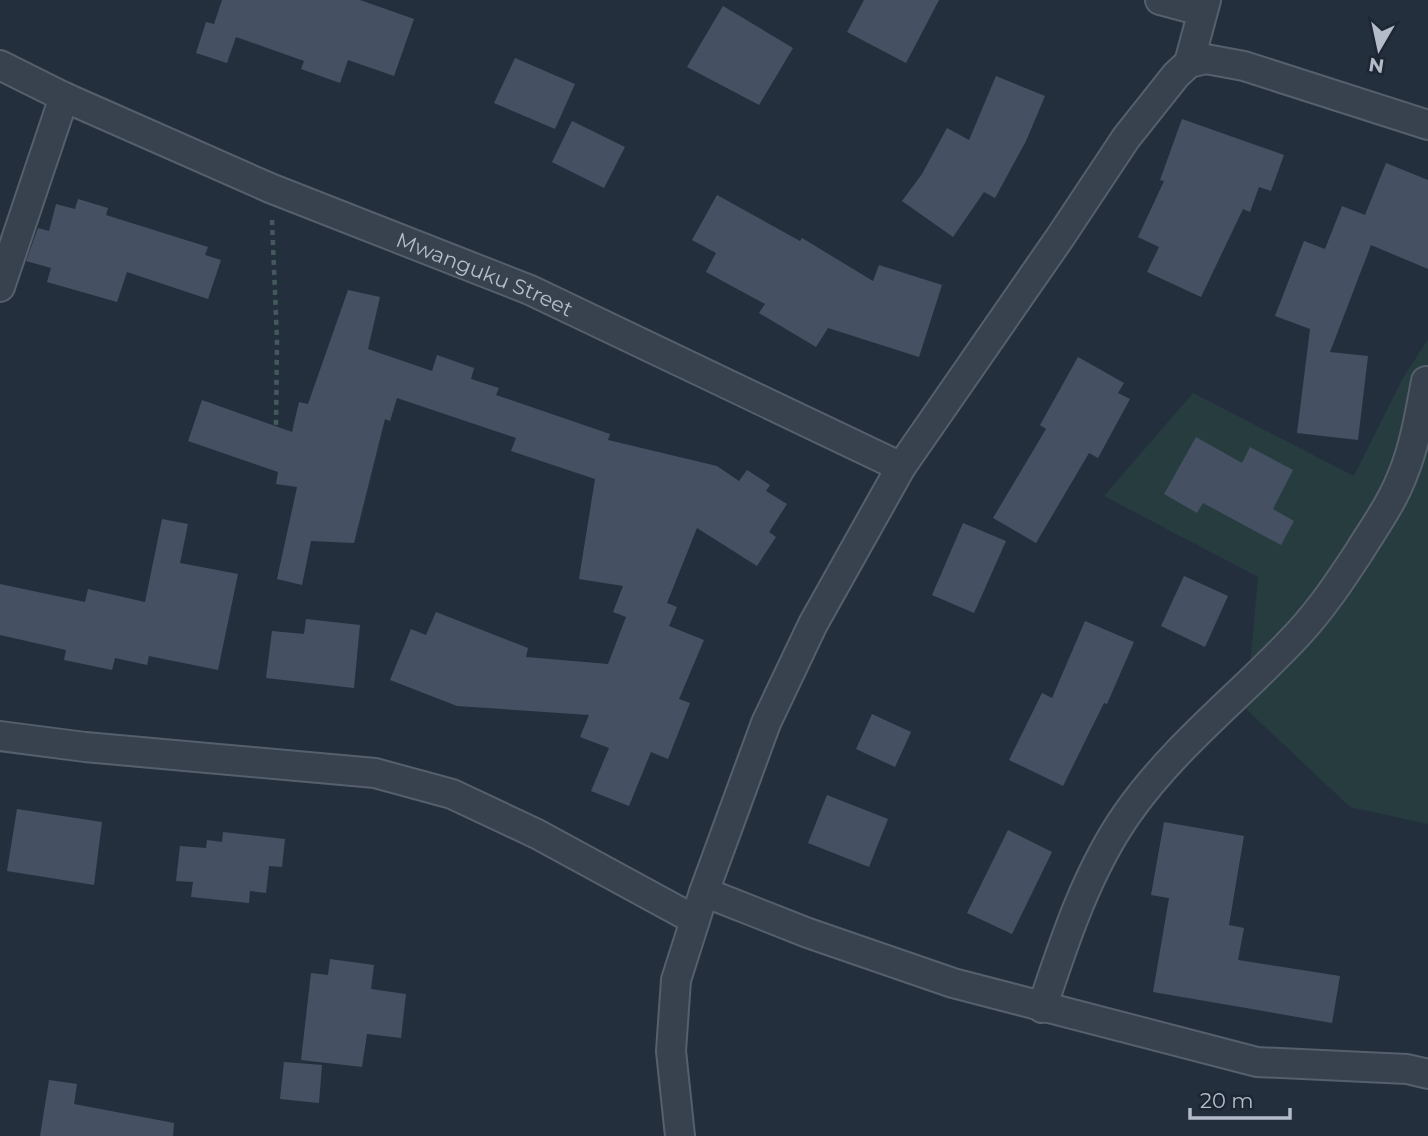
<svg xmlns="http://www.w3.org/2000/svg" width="1428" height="1136" viewBox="0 0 1428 1136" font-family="Montserrat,sans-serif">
	<rect width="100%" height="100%" fill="#242f3e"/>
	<polygon fill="#263c3f" points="1428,339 1428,824 1350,807 1246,709 1258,577 1104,496 1193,393 1354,476 1403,378"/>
	<g fill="#455162">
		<polygon points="222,0 360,0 414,19 394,76 348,60 340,83 301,69 304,61 236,37 227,63 196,53 206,22 214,24"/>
		<polygon points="864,0 939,0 906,63 847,32"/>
		<polygon points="723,6 793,48 759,105 687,67"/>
		<polygon points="515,58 575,84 555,129 494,103"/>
		<polygon points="996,76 1045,96 1026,141 995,198 984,192 953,237 902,201 922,174 947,128 969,140"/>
		<polygon points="1182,119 1284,155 1271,191 1259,187 1250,212 1243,209 1201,297 1147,272 1159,247 1138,237 1164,181 1160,180"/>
		<polygon points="572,121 625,147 604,188 552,162"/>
		<polygon points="1386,163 1428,180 1428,269 1371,245 1330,352 1368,356 1358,440 1297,433 1310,329 1275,316 1304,241 1325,249 1342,206 1365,215"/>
		<polygon points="717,195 800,241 802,238 873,281 879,265 942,285 919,357 828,328 816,347 759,313 765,304 706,272 716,253 692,240"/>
		<polygon points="78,199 108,208 106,215 208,247 205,255 221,260 208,299 127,272 117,302 47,282 51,268 26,261 38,228 49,231 56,204 75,209"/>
		<polygon points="348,290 380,297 368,349 432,371 437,355 474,368 471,379 499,388 496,395 610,434 608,440 717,466 739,481 747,470 770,485 766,491 787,504 769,532 776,537 757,566 697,528 667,603 677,607 669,626 704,640 679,699 690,703 668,759 651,752 629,806 591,791 609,748 580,737 589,715 457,706 390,680 411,629 426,635 436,612 528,648 526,657 608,664 626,617 613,612 623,586 579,579 595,479 511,451 516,438 397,398 390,421 385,419 354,543 311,541 302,585 277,579 297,487 276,484 278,472 188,441 202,400 292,432 299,402 308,404"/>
		<polygon points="1078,357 1124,383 1118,393 1130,399 1098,458 1089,453 1036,543 993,518 1046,429 1040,425"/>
		<polygon points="1196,437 1242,463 1250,447 1293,470 1273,509 1294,521 1281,545 1203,503 1197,513 1164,494"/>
		<polygon points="162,519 188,524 180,563 238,574 218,670 149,656 147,665 115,658 112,670 64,660 66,650 0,635 0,584 85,602 88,589 145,602"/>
		<polygon points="963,523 1006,541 974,613 932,595"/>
		<polygon points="1184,576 1228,596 1205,647 1161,626"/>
		<polygon points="306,619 360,625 354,688 266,678 272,631 304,634"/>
		<polygon points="1085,621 1134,642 1107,704 1104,703 1063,786 1009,760 1042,693 1052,698"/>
		<polygon points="872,714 911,732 895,767 856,749"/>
		<polygon points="827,795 888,819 869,867 808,843"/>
		<polygon points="17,809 102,822 94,885 7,871"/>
		<polygon points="1164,822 1244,836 1229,925 1244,928 1238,960 1340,976 1332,1023 1153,992 1169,898 1151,895"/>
		<polygon points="1008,830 1052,852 1012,934 967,913"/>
		<polygon points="223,832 285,839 282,867 269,866 266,893 250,891 249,903 191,897 193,882 176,881 180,846 206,848 207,840 222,842"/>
		<polygon points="330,959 374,965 371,989 406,994 401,1038 367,1034 362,1067 301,1060 311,973 328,975"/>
		<polygon points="284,1062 322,1065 319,1103 280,1099"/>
		<polygon points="49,1080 77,1084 74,1104 174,1123 173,1136 40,1136"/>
	</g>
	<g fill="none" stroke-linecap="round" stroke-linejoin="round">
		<defs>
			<g id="street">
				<polyline points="1160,0 1201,11"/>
				<polyline points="1189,63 1206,0"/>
				<path id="s1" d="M0,65L64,97L270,188L530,290L901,467"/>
				<polyline points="0,287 64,97"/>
				<polyline points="0,736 85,747 375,773 452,794 537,834 695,920"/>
				<polyline points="704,892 808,933 953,983 1257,1062 1407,1069 1428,1074"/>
				<path d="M1042,1008C1064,942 1087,871 1127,814C1175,745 1243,694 1299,633C1322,608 1340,581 1359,552C1375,526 1392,503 1403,474C1415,445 1420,412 1426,381"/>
				<polyline points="680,1136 671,1051 676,980 704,892 766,723 813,624 901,467 1061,236 1126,138 1176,75 1189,63 1206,59 1244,66 1428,125"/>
			</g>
		</defs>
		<use href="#street" stroke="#565f6c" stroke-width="32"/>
		<polyline stroke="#44595c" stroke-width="4.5" stroke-dasharray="5 5" stroke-linecap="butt" points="272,220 277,340 276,426"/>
		<use href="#street" stroke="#38414e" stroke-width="28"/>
	</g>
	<g text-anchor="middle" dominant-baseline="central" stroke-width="6" stroke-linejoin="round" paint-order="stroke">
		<g font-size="21" fill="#b4bcc9" stroke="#1d2633">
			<text stroke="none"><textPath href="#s1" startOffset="528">Mwanguku Street</textPath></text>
		</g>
	</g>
	<g transform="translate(1379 49) rotate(189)" stroke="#1d2633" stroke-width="5" paint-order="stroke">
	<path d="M0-5L12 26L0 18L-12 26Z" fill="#b4bcc9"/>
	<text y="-10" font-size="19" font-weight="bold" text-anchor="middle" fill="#b4bcc9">N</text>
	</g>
	<path d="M1190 1108v10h100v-10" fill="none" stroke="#b4bcc9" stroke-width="3.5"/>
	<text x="1200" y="1108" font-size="21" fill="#b4bcc9" stroke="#1d2633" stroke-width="5" paint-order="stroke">20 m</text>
</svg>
